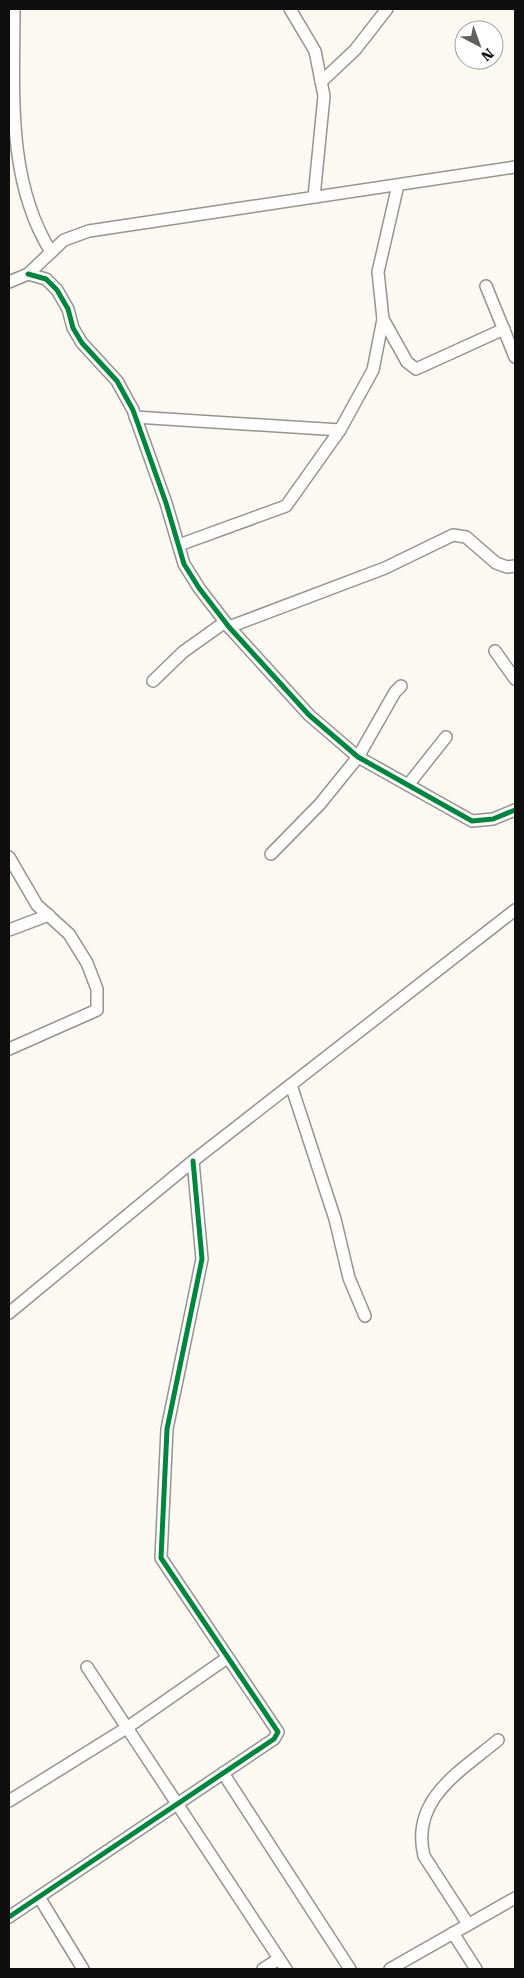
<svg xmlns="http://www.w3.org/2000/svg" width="524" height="1978" viewBox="0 0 524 1978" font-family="'Roboto Serif',serif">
	<rect width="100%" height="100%" fill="#fcf9f2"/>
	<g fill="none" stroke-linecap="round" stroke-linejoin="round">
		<defs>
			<g id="street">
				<path d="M14,9C14,90 6,180 51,252"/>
				<polyline points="290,9 315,51 324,96 314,197"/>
				<polyline points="321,82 355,50 387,9"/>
				<polyline points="398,185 378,272 383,319 407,362 416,369 504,329"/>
				<polyline points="28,274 46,279 57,290 68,309 73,328 82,343 117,381 133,410 166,503 184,564 199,588 229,627 309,715 358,757 472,821 493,819 515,810"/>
				<polyline points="9,282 28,274 64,240 89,231 515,167"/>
				<polyline points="486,286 515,357"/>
				<polyline points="135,417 340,430"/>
				<polyline points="179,545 286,506 340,430 373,370 383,319"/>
				<polyline points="229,627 385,568 453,535 466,537 496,563 507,567 515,566"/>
				<polyline points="495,651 515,679"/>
				<polyline points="153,681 183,652 225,622"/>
				<polyline points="408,785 446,737"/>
				<polyline points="271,854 320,804 358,757 395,692 401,686"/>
				<polyline points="9,857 37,905 69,934 87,963 97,989 97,1010 9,1049"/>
				<polyline points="9,930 49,915"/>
				<polyline points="291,1085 335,1219 349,1278 365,1316"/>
				<polyline points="9,1313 193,1161 515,910"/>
				<polyline points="87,1667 286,1969"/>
				<polyline points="223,1773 350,1969"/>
				<polyline points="9,1801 128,1727 227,1658"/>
				<polyline points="39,1897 83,1969"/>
				<polyline points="9,1917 274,1739 278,1732 161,1558 167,1429 202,1259 193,1161"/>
				<path d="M468,1924L424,1856C410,1799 461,1771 498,1740"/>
				<polyline points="453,1933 476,1969"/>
				<polyline points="263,1969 279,1959"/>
				<polyline points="390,1969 515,1898"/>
			</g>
		</defs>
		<use href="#street" stroke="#959491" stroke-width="14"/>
		<use href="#street" stroke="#fffefd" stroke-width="11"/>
		<defs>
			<g id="cycleway">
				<polyline points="28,274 46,279 57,290 68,309 73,328 82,343 117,381 133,410 166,503 184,564 199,588 229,627 309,715 358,757 472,821 493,819 515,810"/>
				<polyline points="9,1917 274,1739 278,1732 161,1558 167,1429 202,1259 193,1161"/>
			</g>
		</defs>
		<use href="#cycleway" stroke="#fff" stroke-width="8"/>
		<use href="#cycleway" stroke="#00873e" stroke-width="5"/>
	</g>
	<rect width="524" height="1978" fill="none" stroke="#0e0e0e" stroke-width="20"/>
	<g transform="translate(479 45) rotate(139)"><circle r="24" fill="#ffffff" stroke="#9f9f9f"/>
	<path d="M0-4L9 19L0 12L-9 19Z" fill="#61605e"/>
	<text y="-8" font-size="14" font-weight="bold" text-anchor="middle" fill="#0e0e0e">N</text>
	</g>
</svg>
